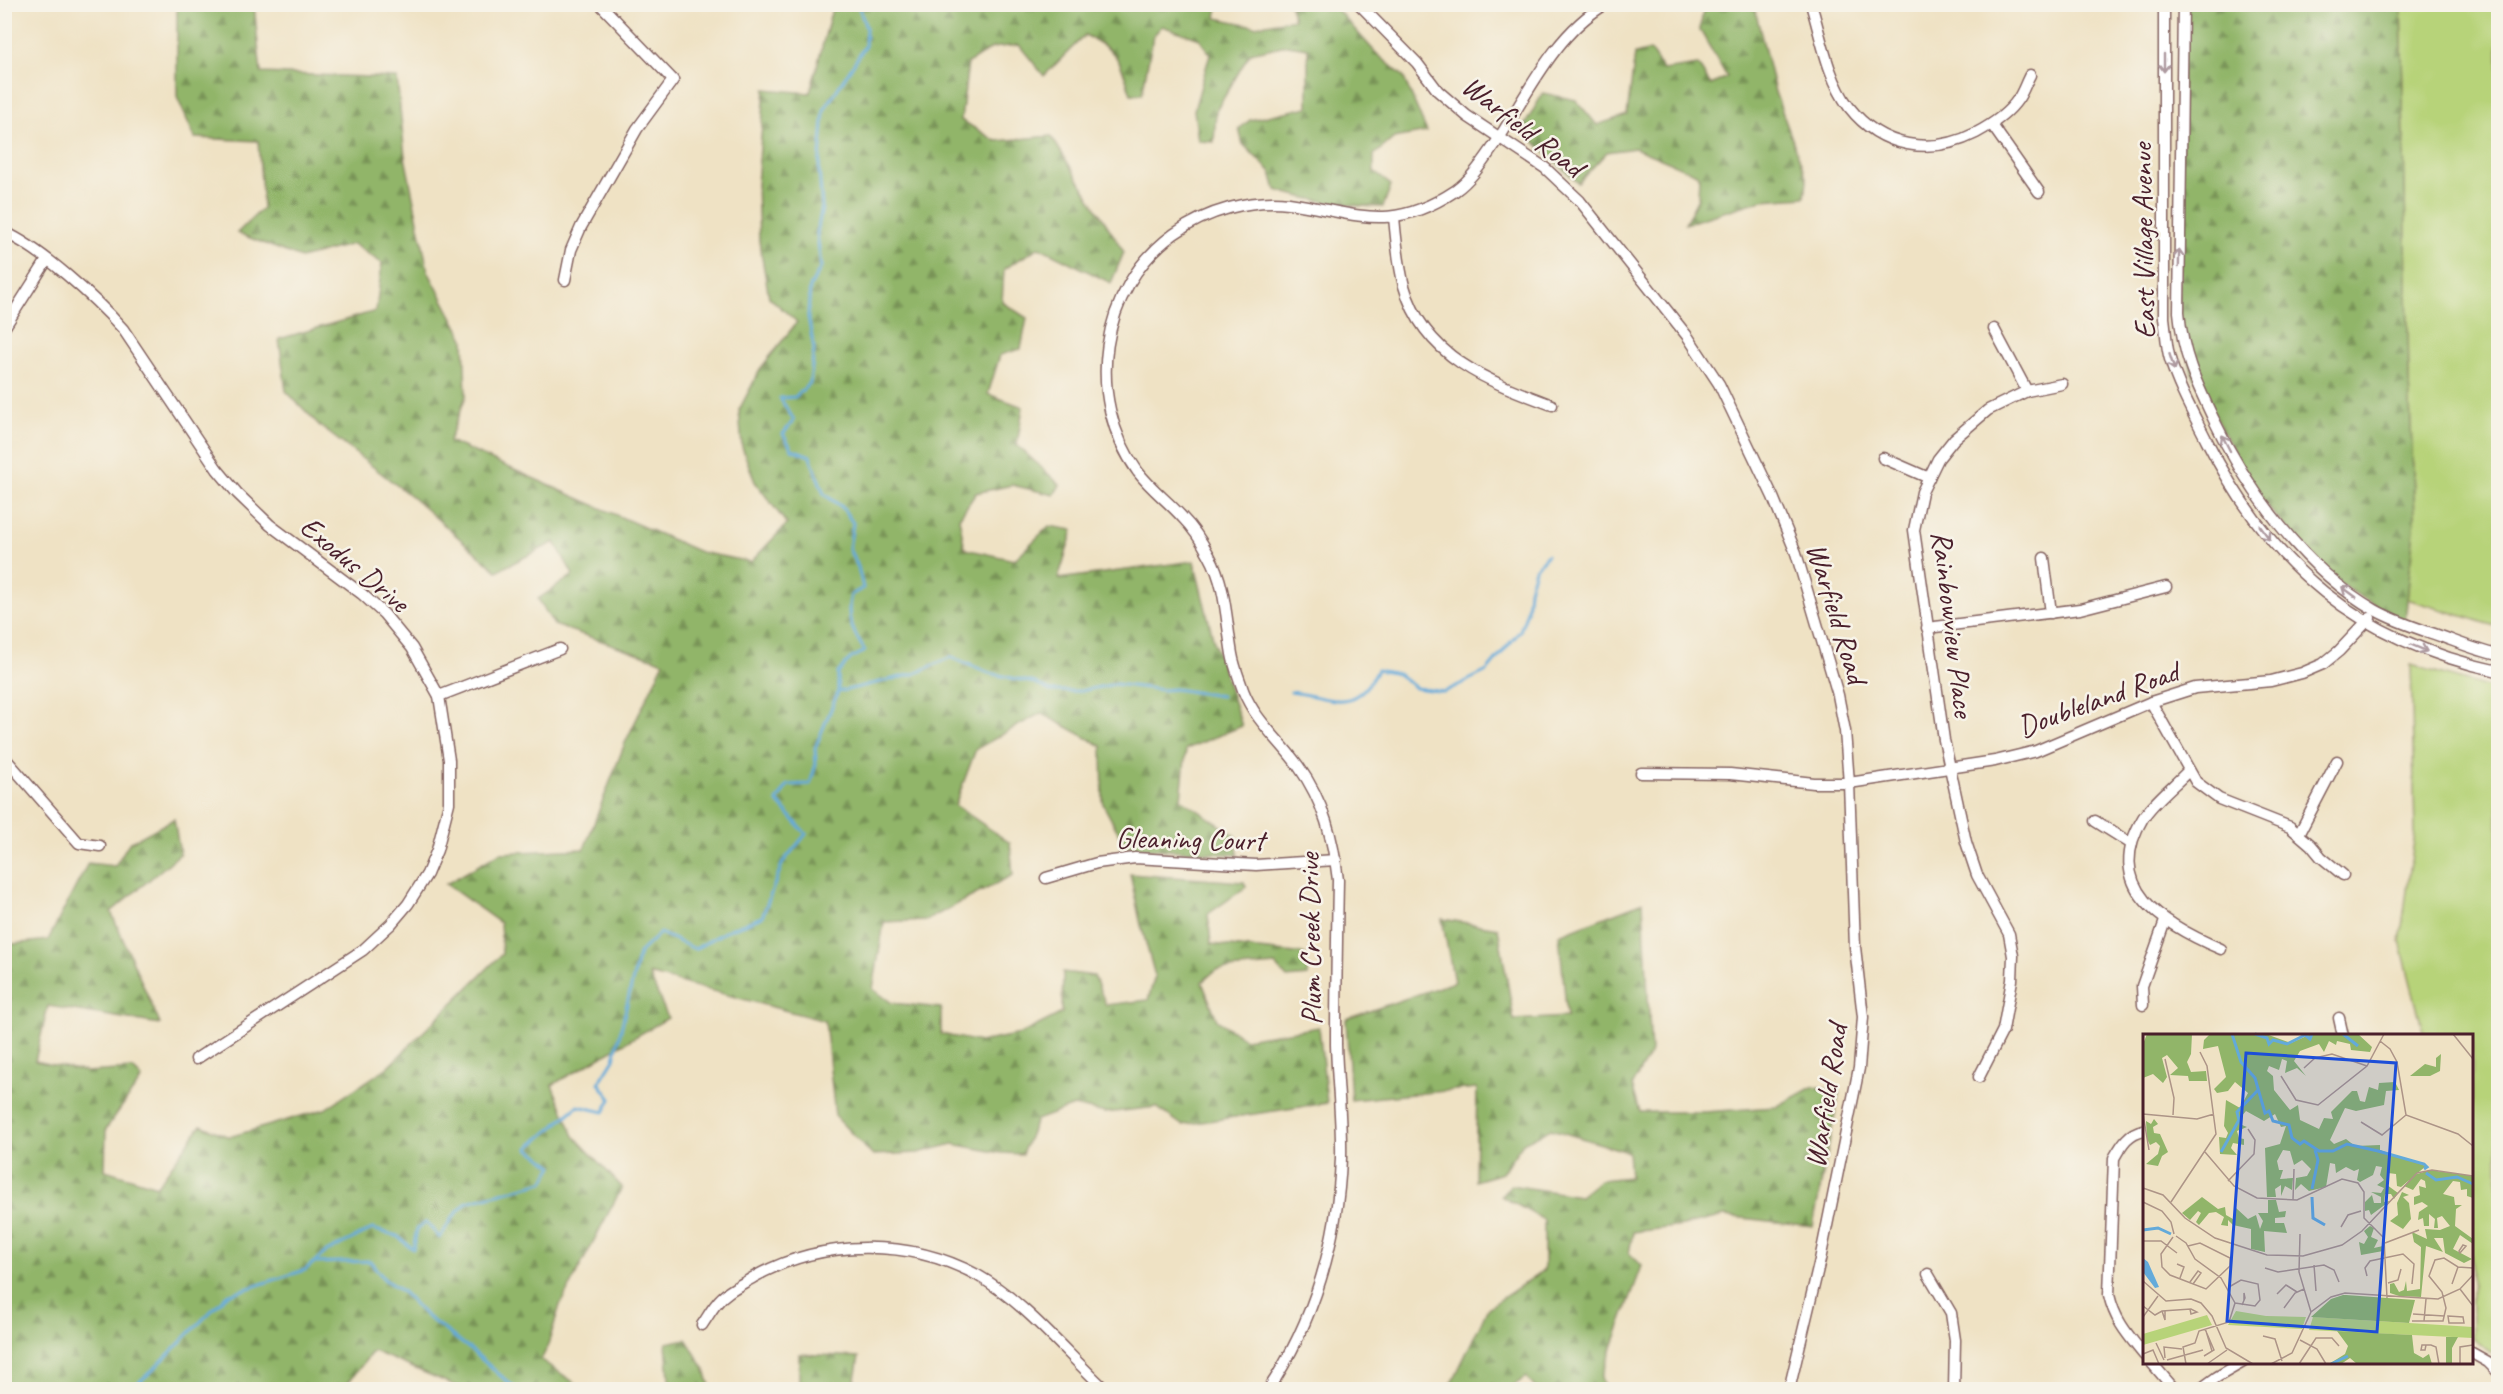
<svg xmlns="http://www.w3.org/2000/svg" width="2503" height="1394" viewBox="0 0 2503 1394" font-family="Caveat,sans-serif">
	<defs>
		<pattern id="forest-firs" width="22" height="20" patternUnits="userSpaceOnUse" patternTransform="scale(1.5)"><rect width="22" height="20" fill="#91b569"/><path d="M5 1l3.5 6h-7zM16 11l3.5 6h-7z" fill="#789357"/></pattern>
	</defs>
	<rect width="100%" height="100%" fill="#f7f3e8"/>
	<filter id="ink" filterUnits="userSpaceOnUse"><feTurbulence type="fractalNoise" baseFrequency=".0167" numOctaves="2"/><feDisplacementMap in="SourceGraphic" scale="12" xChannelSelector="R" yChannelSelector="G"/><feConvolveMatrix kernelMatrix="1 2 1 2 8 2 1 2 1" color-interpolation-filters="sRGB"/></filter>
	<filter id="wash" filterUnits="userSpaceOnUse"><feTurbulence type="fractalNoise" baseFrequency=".008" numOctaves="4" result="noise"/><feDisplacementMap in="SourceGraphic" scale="24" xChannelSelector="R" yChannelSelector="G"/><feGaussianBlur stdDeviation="1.35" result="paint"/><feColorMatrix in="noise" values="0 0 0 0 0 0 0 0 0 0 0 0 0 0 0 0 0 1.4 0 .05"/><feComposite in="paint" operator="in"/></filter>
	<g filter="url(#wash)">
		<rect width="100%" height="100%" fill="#efe2c4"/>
		<g fill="#b7d379" stroke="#807952" stroke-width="1.5">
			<polygon points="2401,5 2498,5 2498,627 2407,599 2415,517 2409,381"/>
			<polygon points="2411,665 2498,690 2498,1357 2472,1338 2472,1036 2424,1035 2400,941 2415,833"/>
		</g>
		<g fill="url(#forest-firs)" stroke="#6e6a4a" stroke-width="1.5">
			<path d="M177,5H254L261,73L397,78L405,157L428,271L464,339L466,396L449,441L700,552L751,562L787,524L755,482L742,447L739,410L761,368L797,322L769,297L759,241L757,184L765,89L810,93L833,5H1218L1216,18L1255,26L1294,19L1290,5H1333L1376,53L1403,76L1427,132L1394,138L1374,155V172L1391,185L1383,207C1346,206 1311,201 1276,190L1271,172L1243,144L1239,129L1250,120L1308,107V48L1287,45L1250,53L1216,111L1214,142L1198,141L1194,110L1210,54L1200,39L1162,26L1153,36L1142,94H1131C1119,59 1120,52 1085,35L1044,76L1019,45L992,48L968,63L961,120L996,141L1051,136L1124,252L1111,283L1039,247L1004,269L1002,302L1027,318L1021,349L1000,355L988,394L1023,407L1017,445L1060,485L1054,495L1012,485L976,493L959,518L965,549L1014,560L1049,526L1073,530L1058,579L1194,561L1214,642L1242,726L1186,749L1181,799L1236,836L1238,855L1126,847L1103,804L1102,746L1041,713L976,749L955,805L1010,843L1013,875L927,920L884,922L873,989L892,1003L941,1008V1034L980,1042L1021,1034L1062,1013L1063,972L1094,976L1106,1005L1148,1000L1155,976L1141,925L1130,874L1244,882L1246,887L1208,914L1211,944L1305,954L1308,976L1287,978L1275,965L1216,970L1202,982L1217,1020L1245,1039L1319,1027L1327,1103L1182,1125L1156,1107L1105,1113L1074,1106L1036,1120L1022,1154L1001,1153L953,1144L918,1153L872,1155L835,1116L825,1021L649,974L668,1018L552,1085L574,1136L622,1187L560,1305L547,1348L541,1360L584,1389H463L373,1351L343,1389H5V945L48,940L88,863L115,866L129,843L174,819L180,854L111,912L160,1024L48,1006L35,1061L87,1072L133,1069L142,1078L106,1129L105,1170L157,1186L201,1125L229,1137L325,1109L388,1067L502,954L500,923L446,884L500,853L584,849L625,743L664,662L554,625L538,599L573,575L555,542L497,571L412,497L320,426L286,391L279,339L376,311L382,263L353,244L301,258L237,233L263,208L258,141L195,138L177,97Z"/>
			<polygon points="1704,5 1754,5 1775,92 1807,180 1805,197 1762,200 1685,224 1698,198 1699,175 1635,148 1607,152 1578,183 1522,130 1543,93 1576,100 1597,125 1627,115 1635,54 1650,50 1663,70 1698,65 1711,85 1727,77 1700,30"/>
			<polygon points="2183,5 2401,5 2409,381 2415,517 2405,623 2341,585 2258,497 2192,373 2179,312"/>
			<polygon points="1643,902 1651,1052 1632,1085 1640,1112 1704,1112 1776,1107 1814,1086 1839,1092 1813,1226 1724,1216 1683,1226 1633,1232 1629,1253 1642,1266 1601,1377 1605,1389 1536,1389 1526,1377 1509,1389 1449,1389 1488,1308 1544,1270 1544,1220 1501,1196 1511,1185 1580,1196 1600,1180 1630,1177 1628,1152 1551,1129 1523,1143 1502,1173 1475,1181 1477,1088 1351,1100 1346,1019 1454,982 1442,919 1498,928 1514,1020 1567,1017 1559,935"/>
			<polygon points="686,1339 705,1370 711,1389 670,1389 666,1343"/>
			<polygon points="799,1354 859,1357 853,1389 799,1389"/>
		</g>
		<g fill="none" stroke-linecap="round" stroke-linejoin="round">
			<g stroke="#63aada" stroke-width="3">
				<polyline points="838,692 914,674 951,657 989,673 1035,683 1050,691 1080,691 1115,684 1163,690 1175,689 1221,696"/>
				<path d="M1291,692C1331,697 1354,716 1377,670L1398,674L1416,688L1444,692L1487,671L1520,631L1527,611L1529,590L1535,569L1547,555"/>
				<polyline points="313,1263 370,1261 384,1279 404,1293 426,1316 470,1349 517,1390"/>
				<polyline points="113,1390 116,1387 120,1390"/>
				<path d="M130,1390L154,1369L227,1295L305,1270L326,1252L372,1229L397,1236L413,1249L417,1229L426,1222L440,1238L452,1218L467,1202L543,1182L553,1166L528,1148L578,1106L604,1112L611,1099L599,1083L614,1059L639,953L660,933L695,949L728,930L762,917L783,862L806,834L777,801L788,785L810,784L816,764L815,748L838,692V673L850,659L865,651C853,632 845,617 851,595L863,588L858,567L849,549L853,523L842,507L824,494L810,456L792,449L783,434L794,420L780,398L795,397L810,383L814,349L808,316L810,287L821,267L817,233L822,207L819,170L824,110L865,46L866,28L858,4"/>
			</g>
		</g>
	</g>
	<g filter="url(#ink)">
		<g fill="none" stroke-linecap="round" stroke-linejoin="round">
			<defs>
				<g id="minor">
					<polyline points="1359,4 1417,63 1438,91 1467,116 1545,168 1580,201 1688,337 1719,384 1773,497 1796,553 1838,695 1845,731 1849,783 1855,947 1863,1017 1859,1068 1820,1260 1789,1390"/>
					<path d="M1811,4C1821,37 1828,79 1849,107C1881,148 1931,156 1976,133C1991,125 2008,114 2018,99C2023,92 2026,82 2030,75"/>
					<path d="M2164,4V318C2166,331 2166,346 2170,359C2178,387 2194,415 2207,441C2271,568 2359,641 2498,671"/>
					<path d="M2183,4L2179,312C2183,355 2195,380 2213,418C2247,490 2305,570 2375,610C2396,622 2420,629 2443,637C2462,644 2479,651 2498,655"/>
					<polyline points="1992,125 2039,192"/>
					<path d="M1394,217C1396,240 1398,263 1404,286C1424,358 1490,382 1552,405"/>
					<path d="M4,232C42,249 95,298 123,329L217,469L237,493L270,525L362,594L384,614L412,648L439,696L449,760V803L437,850L427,874L408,904L391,924L363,950L196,1059"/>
					<polyline points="565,280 571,250 581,227 637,129 673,80 600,4"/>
					<polyline points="4,328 47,260"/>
					<polyline points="1994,329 2027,391"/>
					<polyline points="1883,458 1929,478"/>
					<polyline points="2044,558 2051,613"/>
					<polyline points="1927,628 2080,609 2166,587"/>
					<polyline points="439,696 560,649"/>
					<polyline points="2151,702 2196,782 2219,799 2290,827 2311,845 2321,857 2343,875"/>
					<polyline points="4,757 79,843 100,846"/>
					<path d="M2188,771C2174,786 2154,801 2143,818C2101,888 2164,925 2221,949"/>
					<polyline points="1641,773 1730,774 1814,783 1849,783 1995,761 2036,751 2151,702 2195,688 2271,681 2302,673 2323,664 2339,651 2370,618"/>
					<polyline points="2095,821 2130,843"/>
					<polyline points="2299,834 2337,761"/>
					<polyline points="1046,878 1097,863 1135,858 1256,865 1336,860"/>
					<polyline points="2143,1005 2142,986 2165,921"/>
					<polyline points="2339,1018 2343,1036"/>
					<polyline points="1979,1077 2003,1030 2012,980 2013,956 2009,934 1977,875 1966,842 1944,740 1914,530 1922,492 1938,459 1954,439 1988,410 2027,391 2062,384"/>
					<path d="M2144,1130C2128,1133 2122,1144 2114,1158L2109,1295C2115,1321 2128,1335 2144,1355"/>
					<polyline points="1928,1274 1951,1313 1955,1340 1954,1390"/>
					<path d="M702,1325C707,1318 711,1310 717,1303C726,1291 741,1285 754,1277C822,1239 908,1238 977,1275C1025,1302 1065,1352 1106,1390"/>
					<polyline points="2472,1353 2488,1362 2498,1372"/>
					<polyline points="2151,1362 2175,1390"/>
					<path d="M1268,1390C1314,1322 1338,1240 1341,1158C1342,1120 1337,1082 1336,1044C1336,990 1337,935 1338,880C1333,839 1324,802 1299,767C1281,741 1255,721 1243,690C1239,678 1234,666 1232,654C1226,620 1226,585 1209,555C1202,542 1193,528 1183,518C1169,502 1151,489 1138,472C1084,398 1099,288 1174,234C1206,211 1251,198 1289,203C1357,213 1390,234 1455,191C1472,179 1484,160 1496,143C1527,95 1555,33 1606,4"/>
					<polyline points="2199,1390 2217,1377 2243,1362"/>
				</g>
			</defs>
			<use href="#minor" stroke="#846361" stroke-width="13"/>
			<use href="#minor" stroke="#fff" stroke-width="10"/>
		</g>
		<defs><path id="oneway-shaft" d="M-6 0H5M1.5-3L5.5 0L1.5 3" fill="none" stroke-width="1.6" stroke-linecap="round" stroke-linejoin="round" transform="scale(1.5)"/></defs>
		<g stroke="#ae9aa0">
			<use href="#oneway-shaft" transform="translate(2164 63) rotate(90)"/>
			<use href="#oneway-shaft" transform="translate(2179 258) rotate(-89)"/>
			<use href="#oneway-shaft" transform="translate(2172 362) rotate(72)"/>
			<use href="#oneway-shaft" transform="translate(2226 443) rotate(-117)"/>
			<use href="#oneway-shaft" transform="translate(2265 533) rotate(54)"/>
			<use href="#oneway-shaft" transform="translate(2349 592) rotate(-144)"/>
			<use href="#oneway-shaft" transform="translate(2419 648) rotate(23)"/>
		</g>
	</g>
	<g text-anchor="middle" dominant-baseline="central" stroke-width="5" stroke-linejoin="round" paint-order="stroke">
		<g font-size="30" fill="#4a1f2b" stroke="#f7f3e8">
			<text transform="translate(1523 126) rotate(38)">Warfield Road</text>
			<text transform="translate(2143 241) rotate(-91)">East Village Avenue</text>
			<text transform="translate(355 564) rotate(40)">Exodus Drive</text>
			<text transform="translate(1837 613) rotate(73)">Warfield Road</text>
			<text transform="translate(1953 624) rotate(83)">Rainbowview Place</text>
			<text transform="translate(2098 699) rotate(-20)">Doubleland Road</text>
			<text transform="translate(1190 839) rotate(1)">Gleaning Court</text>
			<text transform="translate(1310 939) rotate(-91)">Plum Creek Drive</text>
			<text transform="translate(1826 1096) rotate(-81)">Warfield Road</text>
		</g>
	</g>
	<g transform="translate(2143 1034)">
		<rect width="330" height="330" fill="#efe2c4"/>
		<path d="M93,277L123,282L163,283L159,295L85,291ZM64,281L69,291L0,311V300ZM170,283L330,293V304L166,296Z" fill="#b7d379"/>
		<path d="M4,0H49L48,20L44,28L48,38L63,37L64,47H46L45,42L27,41L35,34L24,21L19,24L24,43L20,49L10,40L0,44V53V10ZM67,0H123L148,9L168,0H215L229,13L227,18L208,16L207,10L194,7L193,11L186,7L181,18L176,10L157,17L151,27L163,42L154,34L142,39L144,27L139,25L136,36L126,32L124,37L130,42L131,56L147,76L155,71L157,86L176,95L181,84L190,85L188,78L209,57H214L217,67L222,68L226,53L235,56L236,49L252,48L256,56L243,57L241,71L213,77L202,74L187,106L191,110L203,105L212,112L237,111V116L283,132L258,153L254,152L253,140L245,139L244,151L255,159L251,165L248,160H242L241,168L247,167L228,181L226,176L222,177V168L229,161L231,169H238V163L228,158L238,159L241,154L234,151L241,146L237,141L239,133L233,132L230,141L217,148L214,146L216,135L211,137L203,133L193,139L192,130L187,129L183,153L166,157L158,150L152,156L153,144L164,142L168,135L159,126L151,131L147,117L140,116L134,127L136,136H140L137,145L150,144L149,156L142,152L138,162V151L132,155L133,163H124L122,114L137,110L143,92L138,93L132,80L121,87L103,77L97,84L99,91L104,93L94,97L96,104L101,105V111L90,109L88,114L94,121L77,120L76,103L83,104L85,99L81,92L83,66L97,74L105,59L92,48L85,57L74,59L71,55L83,43L75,12L60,15L61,6ZM298,20L297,37L287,42H267L282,30L293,33V24ZM11,85L15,90L10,93L11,99L17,100L25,118L19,122L15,132L3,130L15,120L17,112L13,108L7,111L4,105L3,87L8,90ZM287,136L330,142V164L324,162V155L318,156L317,148L310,147L300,160L311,163L312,171H319L313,175L312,192L330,205V210L317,201L310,215L329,225L321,229L302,219L300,204H291L300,218L283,212L278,263L256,262L247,259V250L251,249L256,258L261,256L263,247L264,257L277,255L278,213L271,208L269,198L284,205L282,195L297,196L307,192L299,182L294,184L295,194H291L292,185L286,180V192H281L280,184L275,186L276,178L285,172L279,168L271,171V163L277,161L276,152L283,154L282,147L278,145L270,156L261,152L271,141ZM259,158L266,161L260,163L266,169L268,185L260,195L247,187L255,181L254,169ZM59,163L75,175L82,173L83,181L90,185L93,174L105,185L113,181L117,195L120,187L115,179H125V166H133L136,178L143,177L142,183L132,184V189H141L144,199L121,197L122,218L108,215V195L90,191L85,186V192L78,191L81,183L73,178L66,179L56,191L53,188L58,179L55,177L47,186L39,179ZM227,192L231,194L228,203L235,206L231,214L240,212V217L218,221L216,208L221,210L225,203L221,197ZM200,261H203L272,266L266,289L168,283L188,265ZM194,297L269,301L271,319L280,324L286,320L289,330H214L207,324L198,330H186L202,320L205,312ZM303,303H315L309,314V330H303Z" fill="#91b569"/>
		<path d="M0,224L5,228L16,253L12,254L0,238Z" fill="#63aada"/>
		<path fill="none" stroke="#63aada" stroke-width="3" d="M89,0L98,28L112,44L122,79L126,77L130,87L146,91L149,104L157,110L161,107L176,117H190L204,110L235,117L281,130L284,133L281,135M112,0L124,4L126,10L130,6L144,10L162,1L167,5L169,0M200,0L215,12M78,118L96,86L94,78L115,56M283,139L293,146L314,143L330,150M169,155L175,126L172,116M169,163L170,184L182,191M0,196L15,194L28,200M188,330L205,322"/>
		<path fill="none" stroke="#ad9487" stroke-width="1.5" d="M310,0L330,25M237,7L247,15L254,28L263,81L315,100L330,112M22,25L31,64L30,81M161,34L172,24L189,20L224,32M138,42L153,66L175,71L224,32L241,0M0,80L54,85L71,80M0,80L6,116M218,88L239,101L263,81M62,118L91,152L114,164L154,166L199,145L215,149L221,158V184L241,204L244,264M85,147L111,120L112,106L105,95M0,154L20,161L42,184L72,204L124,221L160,222L199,211L219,197L274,139L289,136L330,142M150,166L151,135M0,168L19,177L28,188L31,200M28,168L73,100L64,32L57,18M198,193L205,181L218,177M157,200L156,238L168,278M33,202L43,209L52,225L78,244L92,269L86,288L56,297L52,309L40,313L43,330M30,203L18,220L19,233L27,241L63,255L87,232V224L57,209L45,212M0,207H18L34,219M242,209L276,196M320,211L323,212L317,219L316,217ZM34,230L41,233L37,244M171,231L173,257M122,234L135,238L181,231L191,236L196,248M224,242L222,234L227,227L260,220L271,230L269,250M0,247L23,267L48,265L58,269L69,282L83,314L110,330M47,248L55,237L58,239L50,250M245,249L255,246L258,235M309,250L315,233M86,253L98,246L115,250L117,266L112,272L92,269M317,255L330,272M134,260L143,251L154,258M99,271L102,264L101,259V266M0,272L12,281L19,277L48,275L54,278L48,280L47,275M141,274L152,259L161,255M19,277L22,286V277M270,280L301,282M305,282L320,283L321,289H306ZM0,283L15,262M269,287H300L303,274L299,258L286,242L292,226L301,224L315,233L330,234M281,287L283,265M63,297L69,317M120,302L132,305L139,327M157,306L174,315L183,330M13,309L21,326M283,311L282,316H278L279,311H288L293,313L296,330M0,320L10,316L16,330M61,322L71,316L62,295M22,324L21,313L39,315M24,326L60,316M64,330L84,316M128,330L149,319L168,278L188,263L202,259L295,265L317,255L330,241M156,330L173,304H189L196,312M317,330V313L330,311"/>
		<path fill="#1d4ed8" fill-opacity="0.15" stroke="#1d4ed8" stroke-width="3" d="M103,19L253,29L234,298L84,287Z"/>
		<rect width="330" height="330" fill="none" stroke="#4a1f2b" stroke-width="3"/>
	</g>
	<rect width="2503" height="1394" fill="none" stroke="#f7f3e8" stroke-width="24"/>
</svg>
